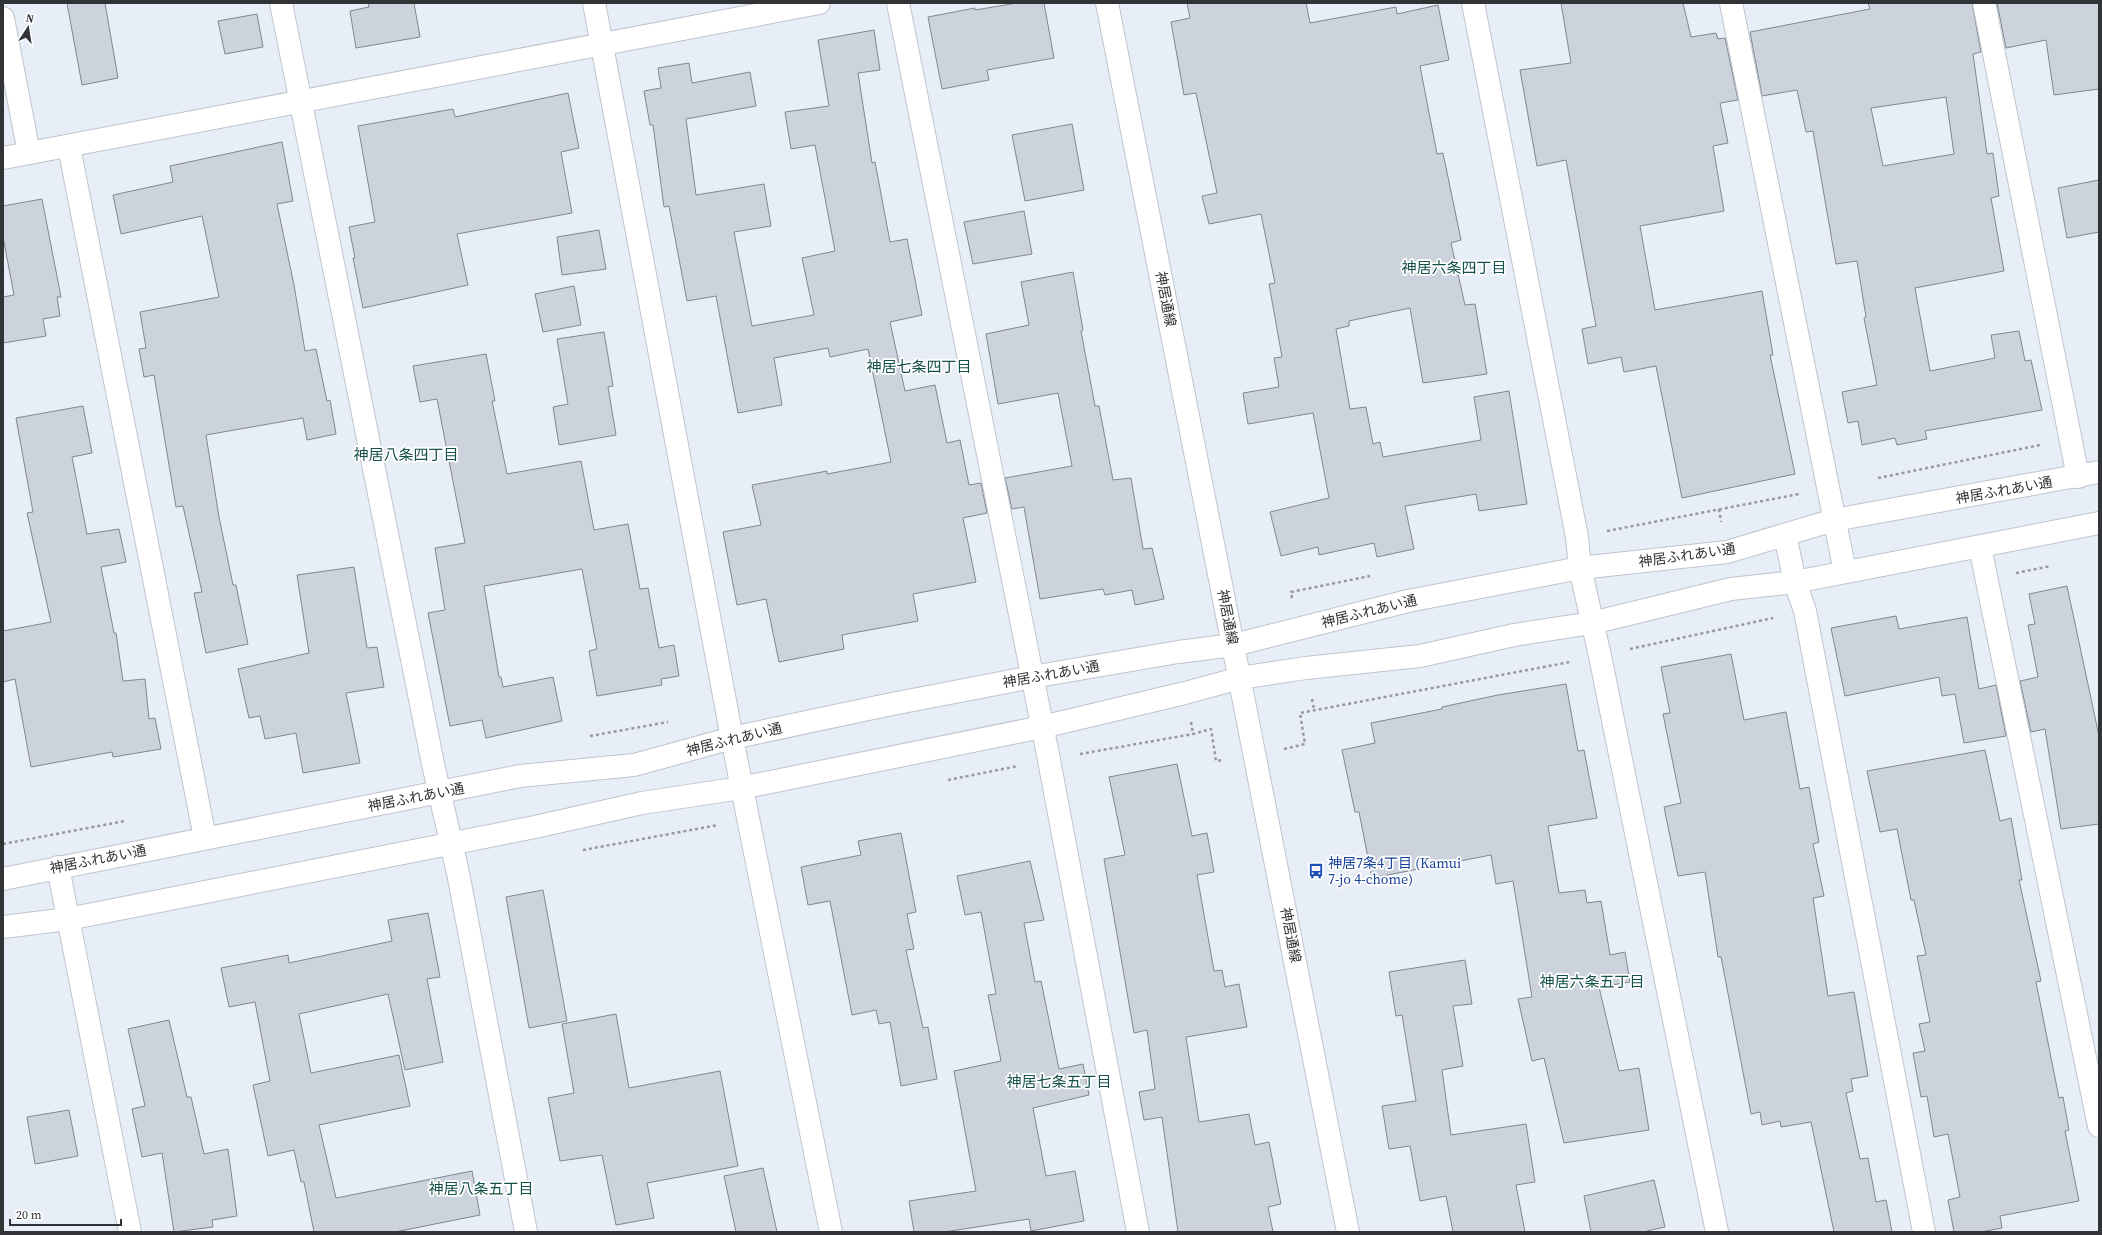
<svg xmlns="http://www.w3.org/2000/svg" width="2102" height="1235" viewBox="0 0 2102 1235" font-family="'Source Serif 4','Noto Sans JP',serif">
	<rect width="100%" height="100%" fill="#e8eef7"/>
	<g fill="#cdd3dc" stroke="#81878f" fill-rule="evenodd">
		<polygon points="67,3 105,3 118,78 82,85"/>
		<polygon points="368,3 414,3 420,37 356,48 350,11 369,7"/>
		<polygon points="1017,3 1044,3 1054,58 987,70 989,80 942,89 928,17 975,8 975,10"/>
		<polygon points="1187,3 1306,3 1310,23 1396,7 1397,14 1438,5 1449,60 1420,66 1437,154 1443,153 1461,240 1451,243 1465,305 1475,304 1487,374 1423,383 1410,308 1349,321 1349,326 1336,329 1350,409 1366,407 1373,444 1380,442 1383,457 1481,440 1474,397 1509,391 1527,504 1479,511 1476,494 1405,506 1414,549 1377,557 1374,543 1319,555 1318,547 1281,556 1270,512 1329,498 1313,413 1248,424 1243,393 1279,387 1274,358 1282,357 1269,284 1275,283 1261,214 1209,224 1202,196 1217,193 1196,93 1184,95 1171,22 1190,18"/>
		<polygon points="1561,3 1683,3 1691,37 1716,33 1718,39 1725,38 1738,100 1720,103 1728,143 1713,146 1724,211 1640,226 1655,310 1762,291 1773,355 1770,355 1795,474 1682,498 1656,366 1624,372 1621,357 1588,364 1582,329 1596,326 1566,160 1537,166 1520,70 1571,63"/>
		<path d="M1868,3H1972L1981,52L1973,54L1987,154L1993,153L1999,196L1991,198L2004,271L1915,288L1930,371L1995,358L1991,335L2019,331L2025,361L2031,360L2042,410L1925,431L1927,439L1897,445L1895,438L1862,445L1858,421L1848,423L1842,392L1877,385L1864,318L1866,317L1857,261L1836,264L1813,131L1806,132L1797,90L1762,96L1750,32L1870,9ZM1946,97L1954,154L1883,166L1871,108Z"/>
		<polygon points="1997,3 2099,3 2099,89 2054,95 2046,40 2006,48"/>
		<polygon points="257,14 263,47 225,54 218,21"/>
		<polygon points="874,30 880,70 858,73 872,163 875,162 890,242 907,239 922,315 890,322 905,391 935,385 947,443 960,440 969,485 981,483 987,513 963,518 976,582 913,594 918,621 842,635 844,649 779,662 766,599 737,605 723,532 761,525 752,485 827,471 827,474 891,462 868,349 830,357 828,348 774,358 782,405 738,413 716,296 687,301 669,206 664,207 653,125 650,125 644,91 661,88 658,68 689,63 692,83 750,72 756,106 686,119 696,195 764,184 771,226 734,232 752,326 814,315 802,258 835,251 815,145 791,149 785,112 829,106 818,40"/>
		<polygon points="568,93 579,148 561,152 572,213 457,234 468,285 363,308 353,258 355,258 349,227 375,222 358,126 453,109 455,117"/>
		<polygon points="1072,124 1084,190 1025,201 1012,135"/>
		<polygon points="282,142 293,201 277,204 294,285 305,351 316,349 327,401 330,400 336,434 307,440 303,418 206,435 219,517 233,585 236,585 248,644 206,653 194,593 202,592 183,506 176,507 154,375 144,377 139,349 146,348 140,312 219,297 202,216 121,234 113,195 173,182 170,166"/>
		<polygon points="2099,180 2099,232 2067,238 2058,188"/>
		<polygon points="42,199 61,297 57,297 60,316 43,319 46,336 3,343 3,297 14,295 3,237 3,206"/>
		<polygon points="1024,211 1032,254 973,264 964,222"/>
		<polygon points="599,230 606,269 562,275 557,237"/>
		<polygon points="1073,272 1083,330 1081,331 1095,406 1099,406 1113,480 1131,478 1143,549 1152,548 1164,599 1135,605 1132,590 1105,595 1103,589 1040,599 1024,507 1012,509 1005,478 1072,466 1058,393 998,404 986,334 1029,325 1021,282"/>
		<polygon points="574,286 581,325 543,332 535,294"/>
		<polygon points="604,332 613,386 608,387 616,435 559,445 553,407 568,404 557,339"/>
		<polygon points="486,354 495,401 492,401 507,474 581,461 594,530 628,524 640,589 648,588 659,648 674,645 679,676 661,679 662,685 597,696 589,651 597,649 582,569 484,586 499,677 501,677 503,687 553,677 562,721 486,738 482,720 450,726 428,613 445,610 435,548 465,543 437,399 420,402 413,366"/>
		<polygon points="83,406 92,453 72,457 87,534 119,529 126,562 101,567 114,633 116,633 123,681 145,679 149,719 155,718 161,749 113,757 112,752 31,767 15,679 3,682 3,631 51,622 27,513 33,512 16,418"/>
		<polygon points="354,567 367,648 377,647 384,687 346,693 360,763 303,773 296,733 265,739 260,716 249,718 238,669 309,653 297,575"/>
		<polygon points="2067,586 2099,736 2099,824 2061,829 2045,729 2031,732 2020,681 2038,677 2028,625 2035,624 2029,594"/>
		<polygon points="1896,616 1899,629 1967,617 1979,689 1996,685 2006,736 1964,743 1955,694 1942,696 1939,677 1845,696 1831,628"/>
		<polygon points="1731,654 1744,720 1786,712 1800,789 1809,787 1819,842 1813,844 1824,896 1813,898 1828,996 1854,992 1868,1076 1851,1079 1853,1091 1846,1093 1860,1159 1868,1158 1876,1202 1886,1200 1892,1232 1834,1232 1811,1122 1781,1127 1780,1121 1762,1125 1760,1112 1751,1114 1721,957 1718,957 1705,872 1678,876 1664,807 1681,803 1663,714 1670,713 1661,667"/>
		<polygon points="1566,684 1578,751 1584,750 1597,818 1548,826 1559,893 1585,890 1587,903 1601,901 1610,955 1625,952 1630,982 1599,987 1619,1071 1639,1068 1649,1130 1564,1143 1544,1058 1532,1061 1518,999 1532,997 1513,881 1496,884 1491,855 1372,878 1359,812 1355,812 1342,750 1375,743 1371,723 1442,709 1442,707 1498,695"/>
		<polygon points="1985,750 2000,821 2011,818 2022,880 2019,880 2041,981 2036,982 2059,1098 2063,1097 2069,1130 2065,1131 2079,1201 2000,1216 2002,1228 1981,1232 1954,1232 1948,1200 1960,1197 1948,1134 1934,1137 1927,1096 1921,1097 1913,1053 1925,1051 1919,1024 1930,1022 1917,956 1926,955 1914,900 1911,900 1897,829 1880,832 1867,771"/>
		<polygon points="1177,764 1192,836 1207,833 1214,872 1197,875 1214,971 1222,970 1225,987 1239,984 1247,1027 1186,1037 1199,1122 1249,1114 1255,1145 1269,1142 1281,1204 1268,1207 1273,1232 1178,1232 1162,1117 1144,1120 1139,1092 1155,1089 1147,1030 1134,1033 1104,859 1125,855 1109,777"/>
		<polygon points="901,833 916,912 907,914 914,949 906,950 923,1028 928,1027 937,1079 901,1086 890,1022 879,1024 876,1010 852,1015 830,901 808,905 801,867 861,855 858,841"/>
		<polygon points="1030,861 1044,920 1024,923 1035,982 1041,981 1059,1069 1083,1064 1089,1095 1033,1108 1046,1176 1075,1171 1084,1221 1031,1231 1029,1219 944,1232 914,1232 909,1201 976,1191 954,1071 1001,1061 988,995 996,994 981,912 965,915 957,876"/>
		<polygon points="543,890 567,1021 529,1028 506,897"/>
		<polygon points="428,913 440,977 427,979 443,1062 405,1070 388,994 299,1014 311,1073 399,1055 410,1106 319,1125 336,1198 472,1171 480,1215 395,1232 314,1232 304,1182 301,1182 294,1150 268,1156 253,1085 270,1081 255,1002 229,1007 221,968 288,955 289,963 392,941 388,920"/>
		<polygon points="1465,960 1472,1004 1453,1006 1463,1066 1442,1070 1451,1135 1526,1124 1535,1182 1516,1185 1525,1232 1453,1232 1446,1196 1420,1201 1410,1146 1389,1149 1382,1106 1416,1101 1402,1015 1396,1016 1389,972"/>
		<polygon points="616,1014 629,1088 720,1071 738,1166 647,1183 654,1218 616,1225 602,1155 560,1161 548,1098 574,1093 562,1024"/>
		<polygon points="169,1020 187,1097 191,1097 204,1154 228,1149 237,1216 212,1220 213,1227 174,1232 162,1153 142,1157 132,1109 145,1106 128,1029"/>
		<polygon points="69,1110 78,1156 35,1164 27,1117"/>
		<polygon points="763,1168 777,1232 736,1232 724,1176"/>
		<polygon points="1654,1180 1665,1227 1643,1232 1591,1232 1584,1196"/>
	</g>
	<g fill="none" stroke-linecap="round" stroke-linejoin="round">
		<defs>
			<g id="minor">
				<polyline points="281,3 433,764 458,873 526,1232"/>
				<polyline points="594,3 732,738 831,1232"/>
				<polyline points="898,3 1049,760 1138,1232"/>
				<polyline points="1473,3 1577,537 1580,568 1600,656 1717,1232"/>
				<polyline points="1731,3 1845,572"/>
				<polyline points="1984,3 2078,477"/>
				<polyline points="3,18 29,153"/>
				<polyline points="69,147 205,838"/>
				<polyline points="3,158 819,3"/>
				<polyline points="1785,535 1795,582 1805,611 1924,1232"/>
				<polyline points="1980,547 2099,1126"/>
				<polyline points="58,867 130,1232"/>
				<polyline points="3,879 520,776 634,765 732,738 887,705 1032,677 1178,652 1234,645 1408,601 1580,568 1727,552 1834,520 2099,472"/>
				<polyline points="3,927 68,919 535,827 642,803 741,788 1042,727 1185,693 1240,678 1306,668 1420,656 1514,635 1592,623 1731,589 1795,582 2099,523"/>
			</g>
			<polyline id="tertiary" points="1107,3 1348,1232"/>
		</defs>
		<use href="#minor" stroke="#bec4cd" stroke-width="24"/>
		<use href="#tertiary" stroke="#bec4cd" stroke-width="24"/>
		<g stroke="#9599a0" stroke-width="2.5" stroke-dasharray="3 3" stroke-linecap="butt">
			<polyline points="1878,478 2040,445"/>
			<polyline points="1719,509 1721,522"/>
			<polyline points="1607,531 1799,494"/>
			<polyline points="2016,573 2051,566"/>
			<polyline points="1292,598 1291,592 1370,576"/>
			<polyline points="1630,649 1773,618"/>
			<polyline points="1312,699 1314,710"/>
			<polyline points="1191,722 1193,734"/>
			<polyline points="590,736 668,722"/>
			<polyline points="1284,749 1305,744 1300,713 1570,662"/>
			<polyline points="1080,754 1193,734 1211,729 1216,761 1224,760"/>
			<polyline points="948,780 1018,766"/>
			<polyline points="3,844 125,821"/>
			<polyline points="583,850 718,825"/>
		</g>
		<use href="#minor" stroke="#fff" stroke-width="22"/>
		<use href="#tertiary" stroke="#fff" stroke-width="22"/>
	</g>
	<defs>
		<symbol id="bus-bare" viewBox="-9 -9 18 18"><path d="M-5-6H5V4H4V6H2V4H-2V6H-4V4H-5ZM-3.5-4V0h7V-4ZM-3.5 1.2v1.5H-2V1.2ZM2 1.2v1.5H3.5V1.2Z" fill="#1a4fb4" stroke="#fff" stroke-width="2.5" paint-order="stroke"/></symbol>
	</defs>
	<g fill-rule="evenodd">
		<use href="#bus-bare" x="1305" y="860" width="22" height="22"/>
	</g>
	<g text-anchor="middle" dominant-baseline="central" stroke-width="3.5" stroke-linejoin="round" paint-order="stroke">
		<g font-size="14" fill="#313337" stroke="#fff">
			<text transform="translate(1166 299) rotate(79)">神居通線</text>
			<text transform="translate(2004 490) rotate(-10)">神居ふれあい通</text>
			<text transform="translate(1687 555) rotate(-8)">神居ふれあい通</text>
			<text transform="translate(1369 611) rotate(-14)">神居ふれあい通</text>
			<text transform="translate(1228 617) rotate(79)">神居通線</text>
			<text transform="translate(1051 674) rotate(-10)">神居ふれあい通</text>
			<text transform="translate(734 739) rotate(-14)">神居ふれあい通</text>
			<text transform="translate(416 797) rotate(-11)">神居ふれあい通</text>
			<text transform="translate(98 859) rotate(-11)">神居ふれあい通</text>
			<text transform="translate(1291 935) rotate(79)">神居通線</text>
		</g>
		<g font-size="14" fill="#164399" stroke="#fff" text-anchor="start">
			<text x="1328" y="863">神居7条4丁目 (Kamui<tspan x="1328" dy="16">7-jo 4-chome)</tspan></text>
		</g>
		<g font-size="15" fill="#15504a" stroke="#fff">
			<text x="1454" y="267">神居六条四丁目</text>
			<text x="919" y="366">神居七条四丁目</text>
			<text x="406" y="454">神居八条四丁目</text>
			<text x="1592" y="981">神居六条五丁目</text>
			<text x="1059" y="1081">神居七条五丁目</text>
			<text x="481" y="1188">神居八条五丁目</text>
		</g>
	</g>
	<rect width="2102" height="1235" fill="none" stroke="#313337" stroke-width="8"/>
	<g transform="translate(28 28) rotate(12)" stroke="#ffffff" stroke-width="3" paint-order="stroke">
	<path d="M0-3L7 15L0 10L-7 15Z" fill="#313337"/>
	<text y="-6" font-size="11" font-weight="bold" text-anchor="middle" fill="#313337">N</text>
	</g>
	<path d="M10 1219v6h111v-6" fill="none" stroke="#313337" stroke-width="2"/>
	<text x="16" y="1219" font-size="12" fill="#313337" stroke="#ffffff" stroke-width="3" paint-order="stroke">20 m</text>
</svg>
